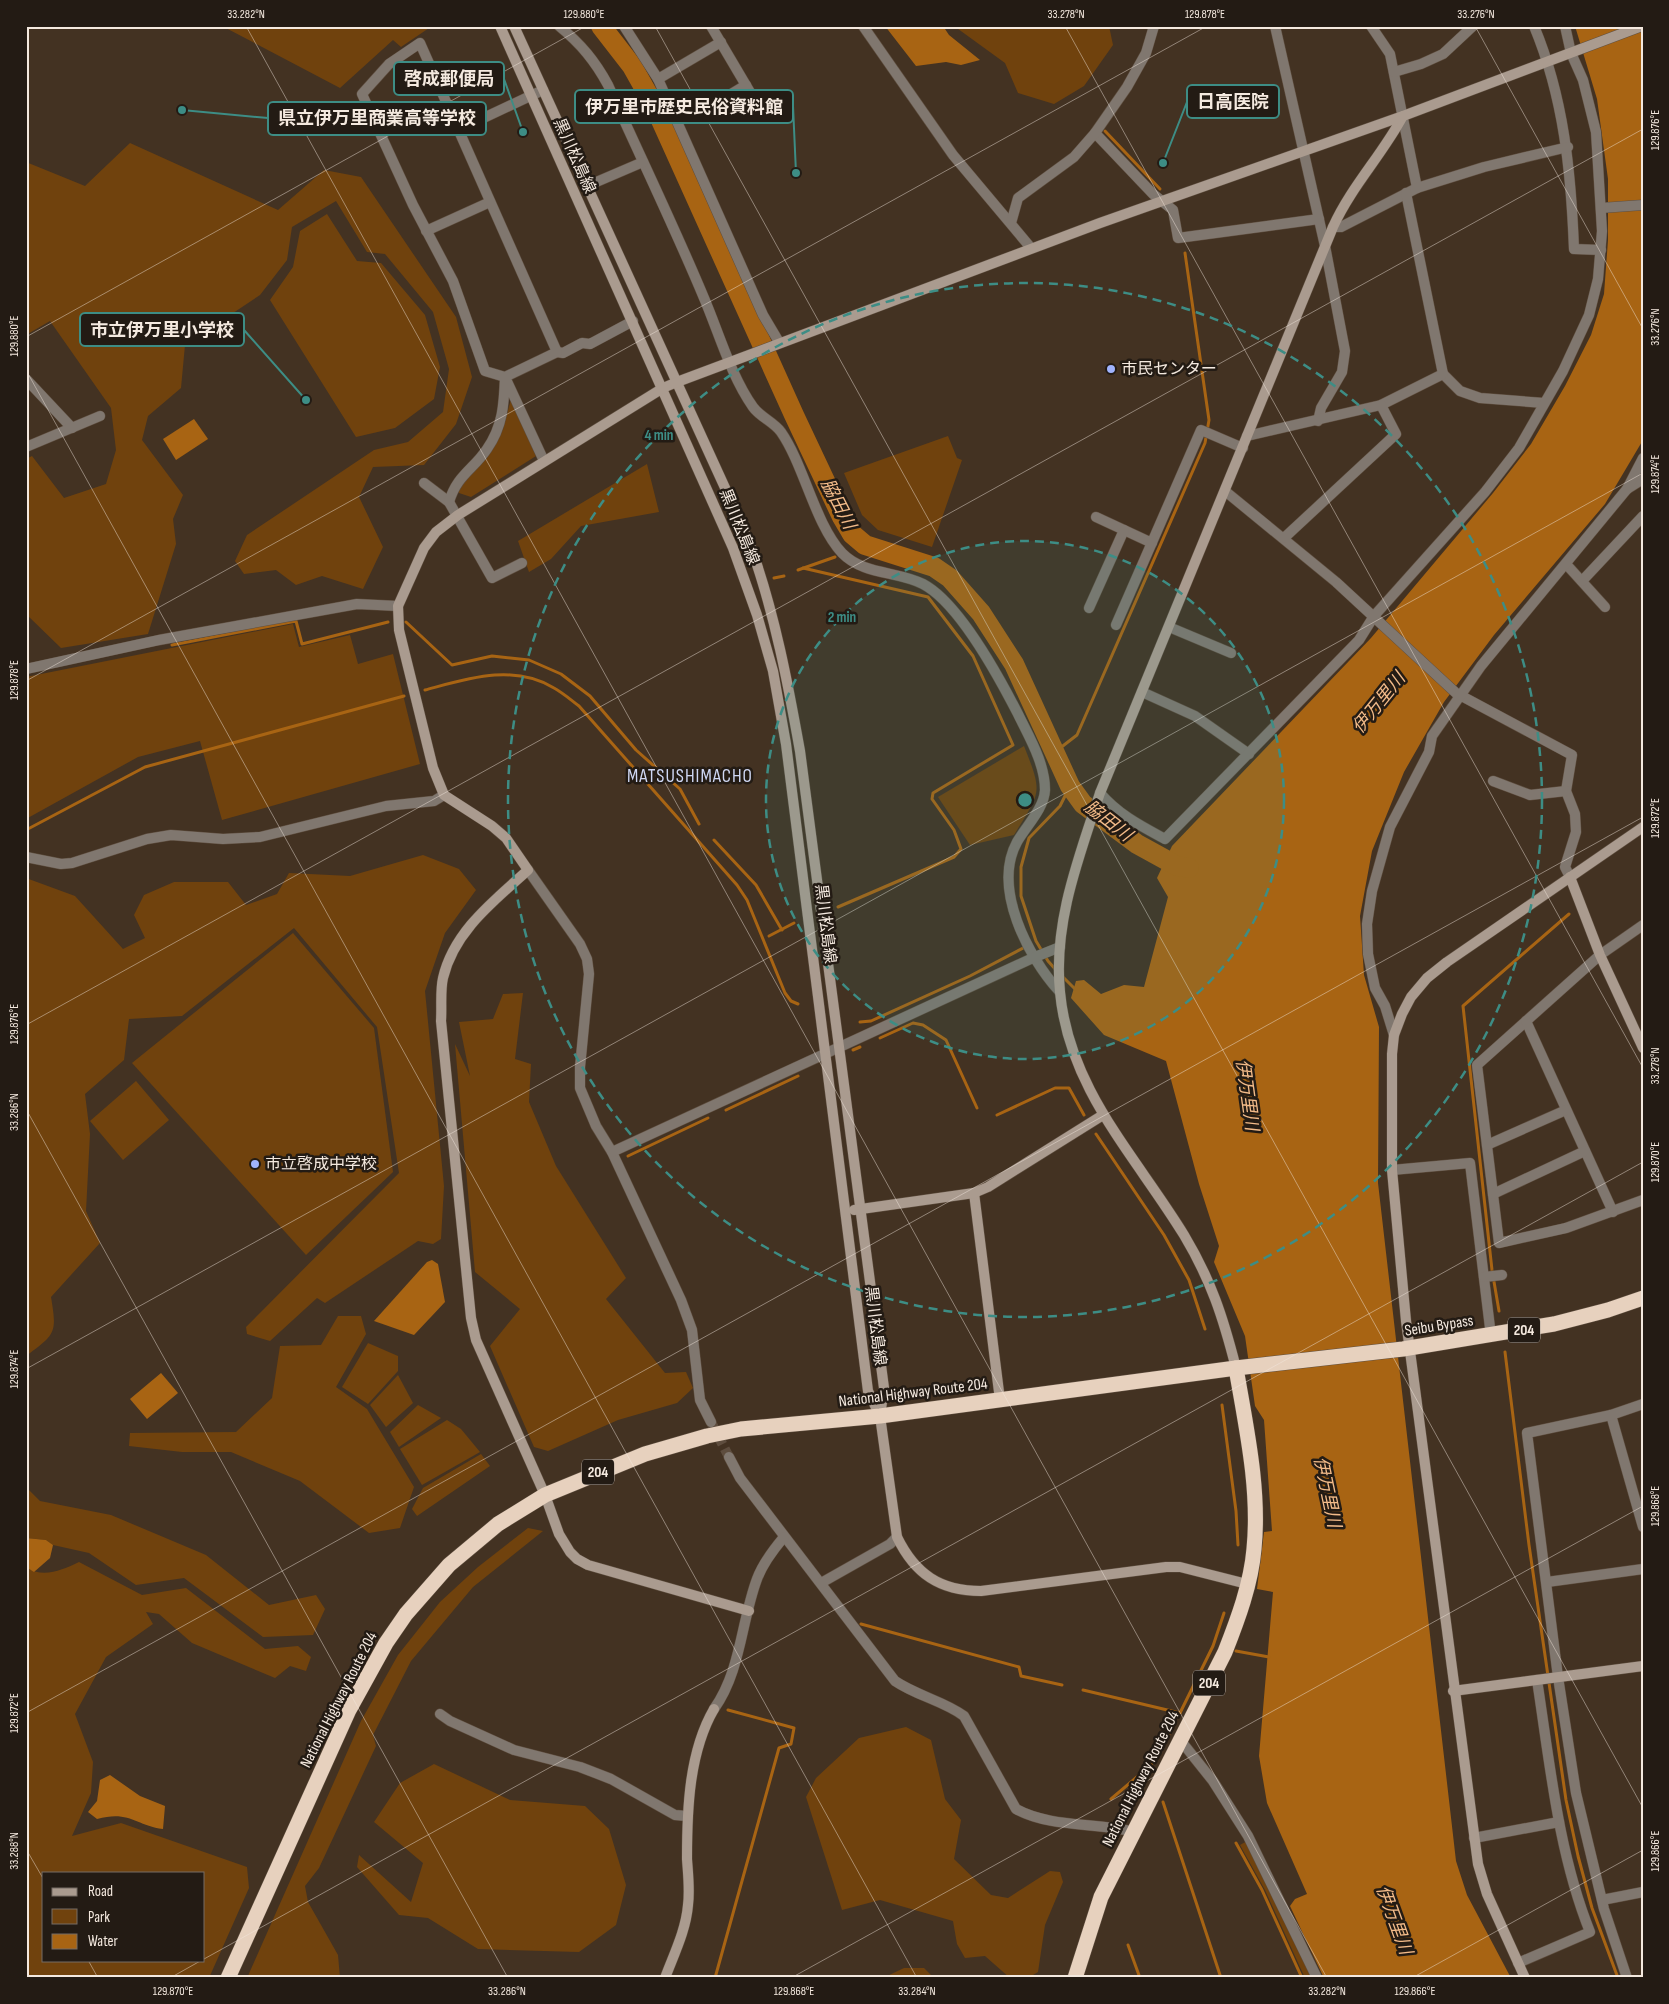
<svg xmlns="http://www.w3.org/2000/svg" width="1669" height="2004" viewBox="0 0 1669 2004" font-family="'Sofia Sans Condensed','Noto Sans JP',sans-serif">
	<rect width="100%" height="100%" fill="#433222"/>
	<g fill="#70420d" fill-rule="evenodd">
		<polygon points="222,26 432,26 401,47 393,40 340,88"/>
		<polygon points="954,26 1109,26 1113,45 1084,86 1054,104 1018,93 1005,63"/>
		<polygon points="130,143 278,210 324,170 361,177 456,317 472,377 456,424 424,465 373,467 359,497 383,547 363,589 322,576 296,585 276,570 244,574 235,561 247,535 374,450 408,442 443,412 449,369 433,312 385,254 367,252 336,201 292,227 287,260 260,295 185,345 181,388 148,416 142,440 183,495 173,519 176,544 148,634 61,648 26,614 26,459 32,456 64,498 106,484 116,450 111,408 50,321 26,335 26,162 85,186"/>
		<polygon points="327,214 357,261 381,263 425,315 440,367 434,399 395,428 356,437 270,300 293,267 300,231"/>
		<polygon points="511,399 536,456 471,497 459,493 457,487 503,429"/>
		<polygon points="948,436 957,458 962,460 932,547 878,530 862,515 844,473"/>
		<polygon points="647,464 659,512 581,526 551,559 529,572 518,541"/>
		<polygon points="293,624 299,647 350,635 358,664 393,654 420,764 222,820 200,741 138,757 26,819 26,677"/>
		<path d="M1024,746C1043,794 1041,791 1014,835L970,845L938,797Z"/>
		<path d="M423,855L459,869L476,890L445,933L425,991L444,1186L441,1239L433,1244L418,1241L325,1303L317,1298L270,1341L247,1334L246,1327L399,1173L377,1027L294,928L182,1016L129,1019L124,1060L85,1094L90,1134L86,1211L100,1243L51,1297C57,1333 56,1334 26,1356V878L75,896L123,949L145,938L134,915L144,895L174,882H228L246,905L277,894L289,873L350,876Z"/>
		<polygon points="293,933 374,1028 393,1172 306,1255 132,1063"/>
		<polygon points="523,993 515,1059 531,1064 529,1102 556,1166 626,1278 606,1299 665,1373 686,1372 693,1388 677,1403 618,1420 548,1451 534,1447 490,1346 520,1309 475,1272 455,1044 470,1076 459,1022 493,1019 503,994"/>
		<polygon points="136,1081 169,1120 123,1160 90,1121"/>
		<polygon points="338,1316 361,1316 366,1334 336,1387 367,1409 414,1487 400,1528 369,1533 300,1481 231,1452 182,1452 129,1446 130,1433 236,1432 272,1398 280,1346 321,1345"/>
		<polygon points="368,1343 398,1356 398,1371 368,1404 342,1387"/>
		<polygon points="398,1375 413,1403 386,1427 370,1405"/>
		<polygon points="418,1405 441,1418 399,1447 390,1432"/>
		<polygon points="447,1420 461,1429 480,1452 422,1485 400,1449"/>
		<polygon points="481,1454 490,1466 417,1516 412,1509 423,1488"/>
		<polygon points="26,1487 40,1501 111,1515 206,1555 269,1605 316,1595 325,1609 313,1635 263,1637 184,1578 136,1585 89,1553 53,1545 46,1540 26,1538"/>
		<polygon points="528,1528 543,1531 473,1587 411,1661 373,1735 376,1746 319,1868 305,1886 308,1902 338,1955 340,1978 247,1978 361,1721 398,1655 440,1602 478,1567"/>
		<path d="M79,1562L142,1595L186,1588L265,1649L298,1646L311,1657L306,1671L290,1666L275,1678L192,1643L159,1614L146,1612L153,1624L106,1657L75,1714L93,1762L91,1793L72,1836L121,1823L247,1867L249,1888L209,1978H26V1567C43,1579 62,1570 79,1562ZM44,1873H204V1960H44Z"/>
		<polygon points="906,1727 931,1740 945,1799 961,1820 954,1859 991,1895 1008,1898 1050,1871 1060,1872 1063,1882 1045,1925 1038,1972 1028,1978 1010,1978 985,1956 965,1958 957,1944 953,1921 880,1900 842,1910 806,1797 816,1778 859,1738"/>
		<polygon points="434,1764 510,1800 585,1806 609,1829 626,1885 616,1925 579,1952 478,1949 428,1918 399,1915 357,1867 359,1855 411,1902 423,1863 374,1822 400,1783"/>
		<polygon points="1247,1841 1313,1978 1305,1978 1265,1890 1240,1845"/>
		<polygon points="904,1968 924,1968 934,1978 883,1978"/>
	</g>
	<g fill="#a86413">
		<polygon points="885,26 943,26 949,35 980,60 961,65 946,62 916,66"/>
		<polygon points="1575,26 1643,26 1643,440 1605,504 1494,635 1444,702 1404,772 1372,851 1360,916 1364,975 1379,1027 1378,1183 1456,1861 1467,1895 1511,1978 1324,1978 1290,1906 1295,1899 1307,1894 1267,1803 1259,1756 1273,1592 1257,1589 1264,1532 1272,1531 1264,1420 1255,1406 1245,1336 1214,1262 1219,1246 1199,1184 1166,1061 1104,1035 1071,998 1076,981 1084,980 1101,994 1124,985 1144,987 1168,897 1157,878 1172,846 1371,638 1493,493 1531,444 1565,386 1591,335 1604,294 1608,240 1608,179 1597,99"/>
		<polygon points="194,419 208,439 176,460 163,439"/>
		<polygon points="432,1260 438,1264 445,1302 414,1335 374,1321 427,1262"/>
		<polygon points="161,1373 178,1393 147,1419 130,1399"/>
		<polygon points="26,1538 46,1540 53,1545 50,1558 34,1572 26,1567"/>
		<path d="M110,1775L140,1796L165,1806L163,1829C135,1825 129,1810 97,1819L88,1812L97,1801L100,1780Z"/>
	</g>
	<g fill="none" stroke-linecap="round" stroke-linejoin="round">
		<g stroke="#a86413" stroke-width="3">
			<polyline points="1105,131 1160,189"/>
			<polyline points="803,568 928,597 973,656 1013,745 933,793 932,799 954,830 961,849 954,857 838,907"/>
			<polyline points="798,570 835,557"/>
			<polyline points="774,578 784,576"/>
			<polyline points="406,622 452,665 492,656 529,660 561,674 590,696 636,750 680,789 699,824"/>
			<polyline points="172,645 296,621 302,644 388,622"/>
			<path d="M425,690C466,679 513,663 554,688C563,693 571,700 579,706L737,885L747,900L785,993L791,1001L798,1004"/>
			<polyline points="1055,752 1077,735 1205,443 1209,420 1185,253"/>
			<polyline points="26,830 145,767 404,696"/>
			<polyline points="714,840 756,885 782,930"/>
			<polyline points="769,936 794,923"/>
			<polyline points="1056,970 1048,961 1036,941 1021,896 1021,867 1029,838 1060,806 1070,786"/>
			<polyline points="1062,976 1075,989"/>
			<polyline points="860,1022 871,1021 970,976 1027,946"/>
			<polyline points="880,1038 913,1023 923,1025 946,1040 977,1108"/>
			<polyline points="853,1050 860,1047"/>
			<polyline points="726,1110 798,1076"/>
			<polyline points="997,1115 1055,1088 1069,1088 1084,1115"/>
			<polyline points="1096,1134 1164,1235 1189,1280 1205,1329"/>
			<polyline points="628,1156 708,1118"/>
			<polyline points="1499,1311 1492,1270 1463,1006 1569,914"/>
			<polyline points="1505,1352 1529,1545 1566,1800 1578,1856 1592,1908 1618,1978"/>
			<polyline points="1222,1405 1236,1511 1238,1545"/>
			<polyline points="861,1624 1019,1667 1021,1676 1062,1685"/>
			<polyline points="1236,1651 1269,1657"/>
			<polyline points="1083,1690 1180,1713"/>
			<polyline points="1178,1717 1213,1646 1224,1613"/>
			<polyline points="1111,1799 1151,1765 1173,1727"/>
			<polyline points="1163,1802 1221,1978"/>
			<polyline points="1236,1843 1262,1890 1302,1978"/>
			<polyline points="1128,1945 1140,1978"/>
			<polyline points="715,1978 779,1748 791,1744 794,1728 728,1710"/>
		</g>
		<polyline stroke="#a86413" stroke-width="20" points="601,26 632,66 655,107 794,415 842,517 852,534 865,545 934,567 950,578 981,613 1014,664 1070,786 1083,804 1137,844 1177,866 1189,868"/>
		<polyline stroke="#5e4d3e" stroke-width="10" stroke-dasharray="10 5" stroke-linecap="butt" points="711,1422 729,1457"/>
		<defs>
			<g id="street">
				<path d="M559,26C581,44 595,61 608,85C640,156 674,226 704,298C719,333 731,376 753,407C760,417 774,422 781,432C804,465 815,524 842,553C863,575 898,571 923,584C959,603 999,677 1018,714C1029,737 1045,763 1045,790C1044,809 1026,826 1017,842C992,888 1028,957 1059,991"/>
				<polyline points="624,26 658,79 763,315 779,342"/>
				<polyline points="711,26 760,109"/>
				<polyline points="863,26 953,155 1031,248"/>
				<polyline points="1275,26 1325,246 1345,351 1342,372 1321,408 1318,421"/>
				<polyline points="1371,26 1390,54 1417,188"/>
				<path d="M1534,26C1564,98 1571,172 1574,249L1601,250"/>
				<polyline points="1394,72 1421,64 1443,54 1473,26"/>
				<polyline points="658,79 721,42"/>
				<polyline points="703,111 746,85"/>
				<polyline points="458,130 543,90"/>
				<polyline points="1095,133 1153,194 1173,210 1178,238 1319,219"/>
				<polyline points="587,186 643,162"/>
				<polyline points="1601,208 1643,205"/>
				<polyline points="1011,223 1018,198 1074,157 1095,133 1127,87 1146,53 1154,26"/>
				<polyline points="1333,227 1341,227 1417,188 1484,167 1568,147"/>
				<polyline points="426,231 490,202"/>
				<polyline points="557,352 563,353 582,343 590,344 633,321"/>
				<polyline points="1443,374 1460,391 1480,398 1544,403"/>
				<polyline points="26,379 72,428"/>
				<polyline points="1247,436 1381,405 1443,374 1406,193"/>
				<polyline points="26,447 100,416"/>
				<polyline points="424,483 449,502 492,578 522,563"/>
				<polyline points="1627,489 1643,479"/>
				<polyline points="1225,491 1336,582 1456,693 1572,755 1566,791 1575,814 1576,832 1565,867 1570,877"/>
				<path d="M449,502C457,475 473,470 487,449C503,426 504,404 505,377L485,371L453,281L413,205L362,94L389,64L420,43L557,352L505,377L544,461"/>
				<polyline points="1096,517 1152,543"/>
				<polyline points="1284,538 1396,434 1381,405"/>
				<polyline points="1566,564 1605,607"/>
				<polyline points="1582,581 1643,516"/>
				<polyline points="1089,608 1124,530"/>
				<polyline points="1116,625 1201,430 1243,448"/>
				<polyline points="1169,627 1231,653"/>
				<polyline points="26,669 159,640 357,604 398,606"/>
				<polyline points="1142,692 1195,716 1249,754"/>
				<polyline points="1493,781 1530,795 1566,791"/>
				<path d="M1100,793C1119,815 1141,826 1165,839L1359,640L1374,616L1485,492L1519,448L1563,371L1589,315L1598,279L1602,231L1596,132L1583,80L1571,53L1565,26"/>
				<polyline points="26,857 61,864 72,863 147,839 171,835 223,839 260,837 386,806 434,801 444,795"/>
				<polyline points="528,870 580,944 587,959 589,974 580,1067 580,1088 596,1126 612,1152 681,1300 692,1330 700,1400 711,1422"/>
				<polyline points="1643,925 1600,955 1477,1065 1499,1243 1566,1228 1643,1200"/>
				<polyline points="1526,1021 1613,1212"/>
				<polyline points="1394,1035 1385,1006 1375,988 1368,954 1367,924 1372,891 1390,827 1429,752 1432,736 1481,666 1627,489 1643,458"/>
				<polyline points="1487,1145 1566,1110"/>
				<polyline points="612,1152 1035,957 1060,947"/>
				<polyline points="1392,1170 1470,1163 1491,1336"/>
				<polyline points="1493,1194 1585,1151"/>
				<polyline points="1484,1277 1502,1275"/>
				<polyline points="1611,1415 1643,1527"/>
				<path d="M729,1457L740,1478L895,1681C917,1696 944,1701 964,1716L1016,1809C1051,1828 1096,1822 1135,1832"/>
				<polyline points="1547,1582 1643,1569"/>
				<polyline points="821,1583 890,1544 897,1537"/>
				<path d="M714,1709C741,1671 741,1622 757,1579C763,1563 773,1550 784,1537"/>
				<polyline points="440,1714 450,1721 514,1750 580,1767 611,1779 675,1815 687,1816"/>
				<polyline points="1181,1741 1213,1781 1248,1836 1317,1978"/>
				<polyline points="1474,1838 1559,1822"/>
				<polyline points="1602,1900 1643,1892"/>
				<path d="M1518,1963L1590,1932C1558,1852 1550,1764 1537,1680"/>
				<polyline points="1627,1978 1604,1909 1576,1793 1558,1677 1527,1433 1611,1415 1643,1404"/>
			</g>
			<g id="secondary">
				<polyline points="500,26 733,548 757,615 773,671 786,744 868,1391 880,1416"/>
				<path d="M514,26L726,490C735,510 744,530 752,550C775,615 788,684 800,751L884,1388L880,1416L897,1537C915,1574 940,1591 981,1591L1166,1567H1180L1247,1584"/>
				<polyline points="1570,877 1600,955 1643,1048"/>
				<polyline points="974,1193 1000,1400"/>
				<polyline points="854,1210 974,1193 988,1187 1103,1115"/>
				<path d="M1236,1368C1223,1317 1211,1280 1184,1235C1135,1155 1069,1089 1060,992C1053,923 1079,857 1100,793L1333,227C1351,187 1382,155 1403,116"/>
				<path d="M749,1611L588,1565L577,1559L570,1552L559,1534L545,1495L476,1340L471,1318L441,1021C442,1007 440,991 443,978C454,931 494,901 528,870L506,838L492,826L444,795L433,768L399,630L398,606L424,548L436,532L458,515L663,388L677,382L1100,223L1403,116L1642,26"/>
				<polyline points="1453,1691 1643,1666"/>
				<path d="M665,1978C674,1954 686,1930 688,1905C690,1890 688,1874 687,1859C687,1809 689,1752 714,1709"/>
				<polyline points="1525,1978 1487,1894 1478,1864 1406,1321 1392,1170 1392,1054 1394,1035 1402,1014 1411,997 1427,978 1447,962 1643,827"/>
			</g>
			<g id="highway">
				<polyline points="228,1978 349,1710 386,1643 406,1614 449,1565 498,1524 545,1495 645,1454 707,1436 741,1429 880,1416 1236,1368 1403,1349 1554,1324 1608,1310 1643,1298"/>
				<path d="M1075,1978L1101,1897L1225,1652C1238,1619 1251,1584 1254,1549C1260,1489 1246,1427 1236,1368"/>
			</g>
		</defs>
		<use href="#street" stroke="#5f4f40" stroke-width="11"/>
		<use href="#secondary" stroke="#5f4f40" stroke-width="11"/>
		<use href="#highway" stroke="#5f4f40" stroke-width="16"/>
		<use href="#street" stroke="#80776f" stroke-width="10"/>
		<use href="#secondary" stroke="#aa9b8f" stroke-width="10"/>
		<use href="#highway" stroke="#e7d1be" stroke-width="15"/>
	</g>
	<path fill="none" stroke="#f4e9df" stroke-width="1" stroke-opacity="0.45" d="M246,26L1327,1978M655,26L1643,1808M1065,26L1643,1068M1475,26L1643,329M26,337L586,26M26,370L917,1978M26,681L1207,26M26,1025L1643,129M26,1109L508,1978M26,1369L1643,473M26,1713L1643,817M26,1849L44,1880M204,1959L1643,1162M88,1960L98,1978M170,1978L202,1960M791,1978L1643,1506M1412,1978L1643,1850"/>
	<circle cx="1025" cy="800" r="259" fill="#3d8d85" fill-opacity=".12"/>
	<g fill="none" stroke="#3d8d85" stroke-width="2.5" stroke-dasharray="9 6">
		<circle cx="1025" cy="800" r="259"/>
		<circle cx="1025" cy="800" r="517"/>
	</g>
	<g fill="#a0b3fd" stroke="#231b14" stroke-width="2">
		<circle cx="1111" cy="369" r="5"/>
		<circle cx="255" cy="1164" r="5"/>
	</g>
	<g text-anchor="middle" dominant-baseline="central" stroke-width="5" stroke-linejoin="round" paint-order="stroke">
		<g fill="#231b14" stroke="#b5aba2" stroke-width="1">
			<rect x="1508" y="1317.5" width="32" height="25" rx="4"/>
			<rect x="582" y="1459.5" width="32" height="25" rx="4"/>
			<rect x="1193" y="1670.5" width="32" height="25" rx="4"/>
		</g>
		<g font-size="15" font-weight="bold" fill="#f4e9df">
			<text x="1524" y="1330">204</text>
			<text x="598" y="1472">204</text>
			<text x="1209" y="1683">204</text>
		</g>
		<g font-size="16" fill="#f4e9df" stroke="#231b14">
			<text transform="translate(574 156) rotate(66)">黒川松島線</text>
			<text transform="translate(739 527) rotate(68)">黒川松島線</text>
			<text transform="translate(825 924) rotate(83)">黒川松島線</text>
			<text transform="translate(875 1326) rotate(83)">黒川松島線</text>
			<text transform="translate(1439 1326) rotate(-9)">Seibu Bypass</text>
			<text transform="translate(913 1393) rotate(-7)">National Highway Route 204</text>
			<text transform="translate(339 1700) rotate(-63)">National Highway Route 204</text>
			<text transform="translate(1141 1779) rotate(-63)">National Highway Route 204</text>
		</g>
		<g font-size="16" fill="#f4e9df" stroke="#231b14" text-anchor="start">
			<text x="1121" y="369">市民センター</text>
			<text x="265" y="1164">市立啓成中学校</text>
		</g>
		<g font-size="18" font-style="italic" fill="#f3bb89" stroke="#231b14">
			<text transform="translate(838 504) rotate(63)">脇田川</text>
			<text transform="translate(1379 703) rotate(-51)">伊万里川</text>
			<text transform="translate(1108 821) rotate(38)">脇田川</text>
			<text transform="translate(1247 1095) rotate(82)">伊万里川</text>
			<text transform="translate(1327 1492) rotate(78)">伊万里川</text>
			<text transform="translate(1394 1920) rotate(70)">伊万里川</text>
		</g>
		<g font-size="19" letter-spacing="1" fill="#cfd7f3" stroke="#231b14">
			<text x="690" y="776">MATSUSHIMACHO</text>
		</g>
	</g>
	<circle cx="1025" cy="800" r="8" fill="#3d8d85" stroke="#231b14" stroke-width="2.5"/>
	<g font-size="15" text-anchor="middle" font-weight="bold" fill="#3d8d85" stroke="#231b14" stroke-width="5" stroke-linejoin="round" paint-order="stroke">
		<text x="659" y="440">4 min</text>
		<text x="842" y="622">2 min</text>
	</g>
	<path fill="none" stroke="#3d8d85" stroke-width="2" d="M523 132L504 79M1163 163L1187 102M796 173L793 106M182 110L268 118M306 400L244 330"/>
	<g fill="#3d8d85" stroke="#231b14" stroke-width="2">
		<circle cx="523" cy="132" r="5"/>
		<circle cx="1163" cy="163" r="5"/>
		<circle cx="796" cy="173" r="5"/>
		<circle cx="182" cy="110" r="5"/>
		<circle cx="306" cy="400" r="5"/>
	</g>
	<g fill="#231b14" stroke="#3d8d85" stroke-width="2">
		<rect x="394" y="62" width="110" height="33" rx="5"/>
		<rect x="1187" y="85" width="92" height="33" rx="5"/>
		<rect x="575" y="90" width="218" height="33" rx="5"/>
		<rect x="268" y="102" width="218" height="33" rx="5"/>
		<rect x="80" y="313" width="164" height="33" rx="5"/>
	</g>
	<g font-size="18" text-anchor="middle" font-weight="bold" fill="#f4e9df">
		<text x="449" y="85">啓成郵便局</text>
		<text x="1233" y="108">日高医院</text>
		<text x="684" y="113">伊万里市歴史民俗資料館</text>
		<text x="377" y="124">県立伊万里商業高等学校</text>
		<text x="162" y="336">市立伊万里小学校</text>
	</g>
	<rect width="1669" height="2004" fill="none" stroke="#231b14" stroke-width="55"/>
	<rect x="42" y="1872" width="162" height="90" fill="#231b14" stroke="#776d65"/>
	<rect x="52" y="1888" width="25" height="8" fill="#aa9b8f" stroke="#776d65"/>
	<text x="88" y="1896" font-size="15" fill="#f4e9df">Road</text>
	<rect x="52" y="1909" width="25" height="15" fill="#70420d" stroke="#776d65"/>
	<text x="88" y="1922" font-size="15" fill="#f4e9df">Park</text>
	<rect x="52" y="1934" width="25" height="15" fill="#a86413" stroke="#776d65"/>
	<text x="88" y="1946" font-size="15" fill="#f4e9df">Water</text>
	<rect x="28" y="28" width="1614" height="1948" fill="none" stroke="#f4e9df" stroke-width="2"/>
	<g font-size="12" text-anchor="middle" fill="#f4e9df">
		<text x="246" y="18">33.282°N</text>
		<text x="584" y="18">129.880°E</text>
		<text x="1066" y="18">33.278°N</text>
		<text x="1205" y="18">129.878°E</text>
		<text x="1476" y="18">33.276°N</text>
		<text transform="translate(1655 130) rotate(-90)" y="4">129.876°E</text>
		<text transform="translate(1655 327) rotate(-90)" y="4">33.276°N</text>
		<text transform="translate(14 336) rotate(-90)" y="4">129.880°E</text>
		<text transform="translate(1655 474) rotate(-90)" y="4">129.874°E</text>
		<text transform="translate(14 680) rotate(-90)" y="4">129.878°E</text>
		<text transform="translate(1655 818) rotate(-90)" y="4">129.872°E</text>
		<text transform="translate(14 1024) rotate(-90)" y="4">129.876°E</text>
		<text transform="translate(1655 1066) rotate(-90)" y="4">33.278°N</text>
		<text transform="translate(14 1112) rotate(-90)" y="4">33.286°N</text>
		<text transform="translate(1655 1162) rotate(-90)" y="4">129.870°E</text>
		<text transform="translate(14 1369) rotate(-90)" y="4">129.874°E</text>
		<text transform="translate(1655 1506) rotate(-90)" y="4">129.868°E</text>
		<text transform="translate(14 1713) rotate(-90)" y="4">129.872°E</text>
		<text transform="translate(1655 1851) rotate(-90)" y="4">129.866°E</text>
		<text transform="translate(14 1851) rotate(-90)" y="4">33.288°N</text>
		<text x="173" y="1995">129.870°E</text>
		<text x="507" y="1995">33.286°N</text>
		<text x="794" y="1995">129.868°E</text>
		<text x="917" y="1995">33.284°N</text>
		<text x="1327" y="1995">33.282°N</text>
		<text x="1415" y="1995">129.866°E</text>
	</g>
</svg>
